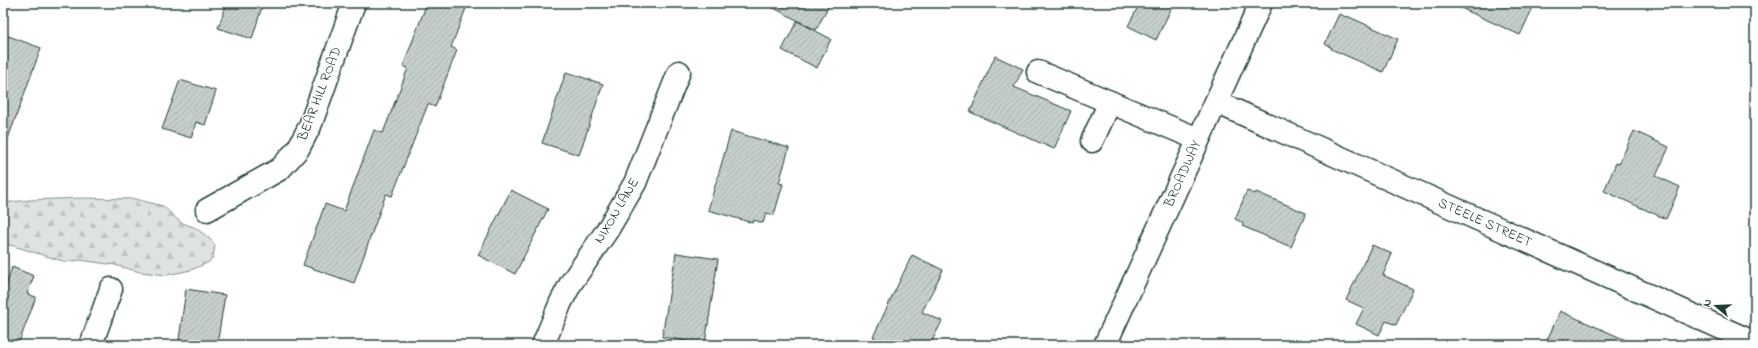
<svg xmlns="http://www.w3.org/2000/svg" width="1758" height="348" viewBox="0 0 1758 348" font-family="'Indie Flower',sans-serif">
	<defs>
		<pattern id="forest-firs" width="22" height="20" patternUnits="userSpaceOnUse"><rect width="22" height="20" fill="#dee3e2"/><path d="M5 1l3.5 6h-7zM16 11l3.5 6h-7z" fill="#bec4c2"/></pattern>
		<pattern id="building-hatch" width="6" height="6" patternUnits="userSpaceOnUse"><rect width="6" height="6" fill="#c7cfcc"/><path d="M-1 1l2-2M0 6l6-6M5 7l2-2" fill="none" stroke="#aab3b0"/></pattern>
	</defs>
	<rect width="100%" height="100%" fill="#fff"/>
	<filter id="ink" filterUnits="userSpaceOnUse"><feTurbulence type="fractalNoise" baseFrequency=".025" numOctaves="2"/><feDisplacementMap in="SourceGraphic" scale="8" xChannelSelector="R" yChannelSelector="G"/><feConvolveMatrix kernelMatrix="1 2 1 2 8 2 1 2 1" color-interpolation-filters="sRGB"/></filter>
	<g filter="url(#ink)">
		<polygon fill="url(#forest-firs)" stroke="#7e908b" points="83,198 135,199 163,206 180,222 196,228 211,240 215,245 213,257 209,262 191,270 167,275 140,272 115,265 80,260 66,262 10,245 3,245 3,203 30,200"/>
		<g fill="url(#building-hatch)" stroke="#1f3d34">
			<polygon points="227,3 263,3 252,39 218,28"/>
			<polygon points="427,3 468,3 451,47 457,50 435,107 428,104 392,196 386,194 354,283 303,265 325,204 344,211 374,130 383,133 408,68 403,66"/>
			<polygon points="764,3 830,3 816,30"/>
			<polygon points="1140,3 1174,3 1156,40 1128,26"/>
			<polygon points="1450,3 1535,3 1520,35"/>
			<polygon points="1339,14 1346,17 1347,16 1398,39 1383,72 1331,49 1332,48 1325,44"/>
			<polygon points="797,21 831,39 817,68 782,50"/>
			<polygon points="3,34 41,48 6,144 3,144"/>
			<polygon points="995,56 1023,69 1014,87 1071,111 1054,149 970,112"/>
			<polygon points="566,72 603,84 579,155 542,143"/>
			<polygon points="180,80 216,91 205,125 196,122 191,138 162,129"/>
			<polygon points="731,131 789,148 779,183 783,184 774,215 766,213 763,223 754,220 753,223 708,210"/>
			<polygon points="1634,131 1669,147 1656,176 1680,187 1666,219 1604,191 1616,163 1619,164"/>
			<polygon points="511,190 548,209 515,274 478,255"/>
			<polygon points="1247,191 1255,194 1256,192 1306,213 1291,247 1242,226 1243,223 1235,219"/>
			<polygon points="1372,245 1392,254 1383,275 1413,289 1396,325 1386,321 1379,335 1356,324 1364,308 1346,300"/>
			<polygon points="676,253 718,259 705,344 662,337"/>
			<polygon points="912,255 943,270 922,312 942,321 930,345 890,345 873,337"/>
			<polygon points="12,267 34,276 27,294 36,297 18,345 3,345 3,285 6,286"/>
			<polygon points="186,289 225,295 217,345 179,340"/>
			<polygon points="1560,311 1637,345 1545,345"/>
		</g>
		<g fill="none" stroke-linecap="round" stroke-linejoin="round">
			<defs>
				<g id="minor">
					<polyline points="1038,72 1198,139"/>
					<polyline points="1216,102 1755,343"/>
					<polyline points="1092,141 1110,102"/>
					<polyline points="207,210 280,169 298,149 310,126 354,3"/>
					<polyline points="91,345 111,289"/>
					<polyline points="543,345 561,302 571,283 608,229 635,183 679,72"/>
				</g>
				<polyline id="major" points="1105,345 1261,3"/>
			</defs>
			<use href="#minor" stroke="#1f3d34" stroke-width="25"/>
			<use href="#major" stroke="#1f3d34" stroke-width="25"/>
			<use href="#minor" stroke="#fff" stroke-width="22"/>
			<use href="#major" stroke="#fff" stroke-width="22"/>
		</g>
	</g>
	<g text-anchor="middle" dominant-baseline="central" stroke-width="3" stroke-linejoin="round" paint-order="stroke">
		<g font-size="14" fill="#1f3d34" stroke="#fff">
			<text transform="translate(320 94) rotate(-69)">BEAR HILL ROAD</text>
			<text transform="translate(1183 174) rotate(-66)">BROADWAY</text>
			<text transform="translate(617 211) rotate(-59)">NIXON LANE</text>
			<text transform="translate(1485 223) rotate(24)">STEELE STREET</text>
		</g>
	</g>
	<rect width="1758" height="348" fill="none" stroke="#fff" stroke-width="16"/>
	<rect x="8" y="8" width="1742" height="332" fill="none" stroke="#1f3d34" stroke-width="1.5" filter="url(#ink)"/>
	<g transform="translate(1716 306) rotate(289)" stroke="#ffffff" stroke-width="3" paint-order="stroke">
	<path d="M0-3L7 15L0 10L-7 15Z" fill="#1f3d34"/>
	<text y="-6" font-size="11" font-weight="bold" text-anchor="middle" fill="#1f3d34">N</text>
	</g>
</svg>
